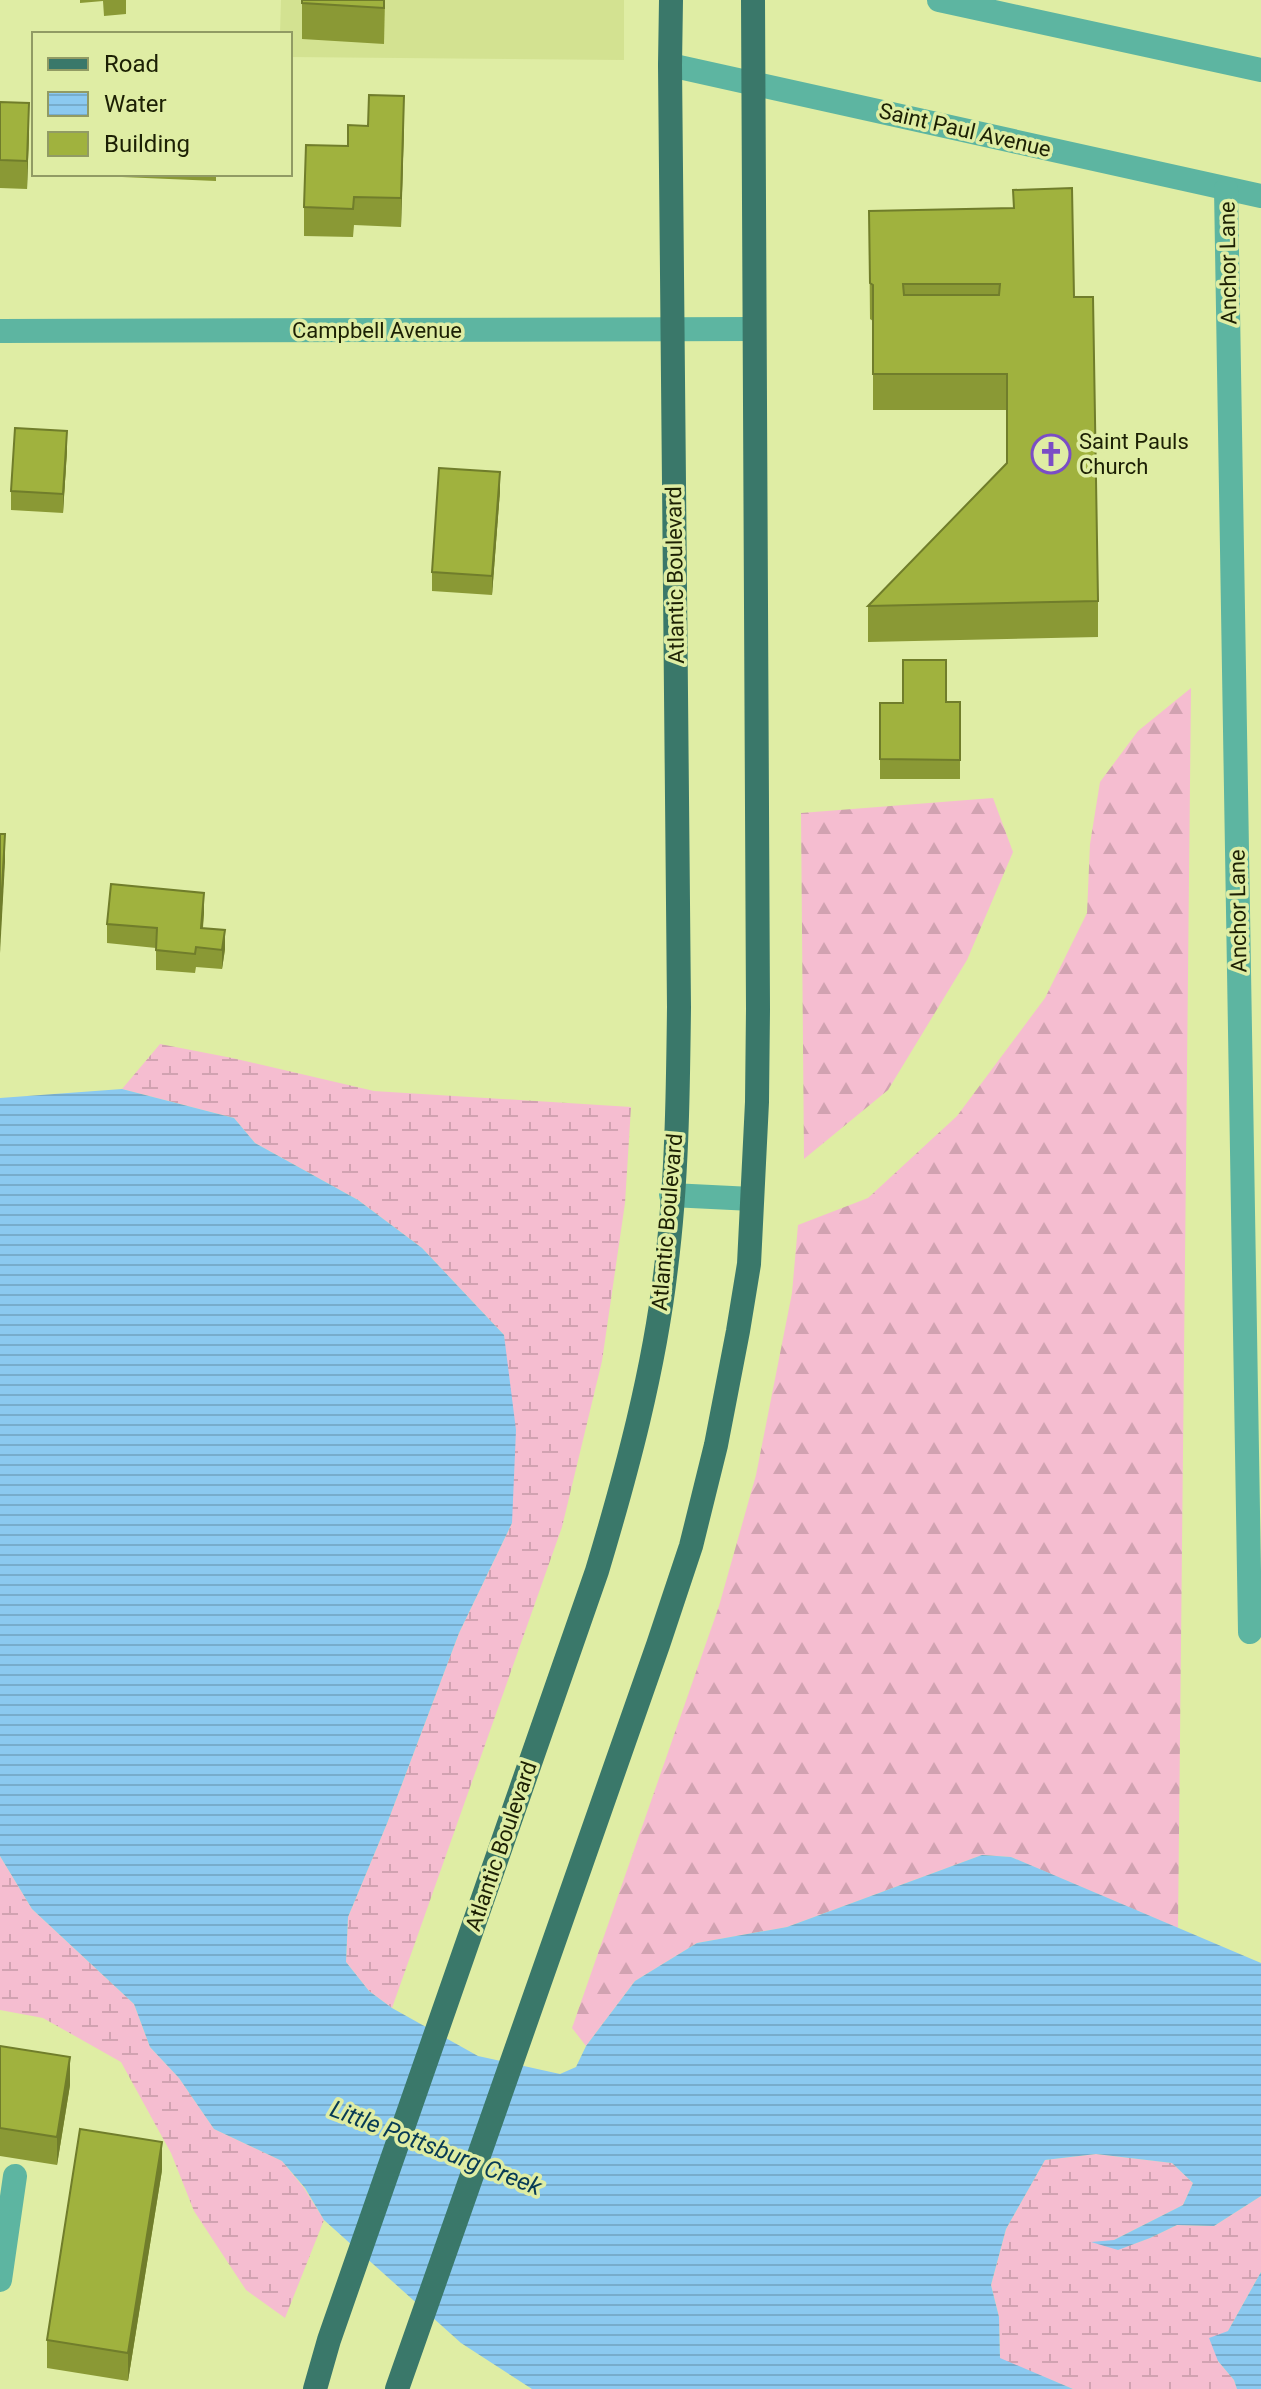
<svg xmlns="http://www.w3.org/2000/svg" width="1261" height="2389" viewBox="0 0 1261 2389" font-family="Roboto,sans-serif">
	<defs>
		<pattern id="forest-firs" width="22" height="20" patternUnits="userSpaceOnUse" patternTransform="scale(2)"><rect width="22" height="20" fill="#f5bdd0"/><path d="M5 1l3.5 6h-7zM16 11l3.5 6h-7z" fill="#d1a2b1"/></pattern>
		<pattern id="wetland-marsh" width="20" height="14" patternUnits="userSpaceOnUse" patternTransform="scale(2)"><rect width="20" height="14" fill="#f5bdd0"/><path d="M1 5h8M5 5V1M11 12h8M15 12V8" fill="none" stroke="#d1a2b1"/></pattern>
		<pattern id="water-rules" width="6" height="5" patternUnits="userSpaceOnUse" patternTransform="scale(2)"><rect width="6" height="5" fill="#8bc9f0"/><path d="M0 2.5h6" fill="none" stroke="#77accc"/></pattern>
	</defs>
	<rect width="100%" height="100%" fill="#dfeda4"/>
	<polygon fill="#d3e291" points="281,0 624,0 624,60 290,57 290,34 280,34"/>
	<g fill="url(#forest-firs)">
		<polygon points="1191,688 1178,1928 1011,1857 982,1855 787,1927 697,1943 635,1981 586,2046 572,2028 719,1606 756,1475 792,1293 798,1225 868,1198 957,1116 1045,998 1087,913 1090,844 1100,782 1138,731"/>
		<polygon points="993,798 1013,852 967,960 888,1090 804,1159 801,813"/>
	</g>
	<g fill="url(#wetland-marsh)">
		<polygon points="160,1044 232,1058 374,1091 631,1107 625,1203 602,1361 562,1527 392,2008 369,1991 346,1962 348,1917 388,1821 459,1633 512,1523 504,1335 422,1248 358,1200 255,1143 234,1118 122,1089"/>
		<polygon points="0,1856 32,1909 134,2004 150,2047 179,2078 214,2129 282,2161 304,2188 324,2220 285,2318 246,2290 194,2211 171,2153 121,2062 43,2018 0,2010"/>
		<polygon points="1096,2154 1172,2163 1193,2183 1183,2205 1114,2240 1117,2250 1150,2238 1177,2225 1214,2226 1261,2196 1261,2272 1228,2331 1218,2361 1234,2380 1237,2389 1073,2389 1000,2359 999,2317 991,2285 1006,2229 1045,2160"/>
	</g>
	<g fill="url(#water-rules)">
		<polygon points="122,1089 234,1118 255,1143 358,1200 422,1248 504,1335 516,1430 512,1523 459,1633 388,1821 348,1917 346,1962 369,1991 392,2008 478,2056 560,2074 576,2067 586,2046 635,1981 697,1943 787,1927 982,1855 1011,1857 1261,1963 1261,2196 1214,2226 1177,2225 1150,2238 1118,2250 1091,2242 1114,2240 1183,2205 1193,2183 1172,2163 1096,2154 1045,2160 1006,2229 991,2285 999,2317 1000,2358 1073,2389 532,2389 461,2343 324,2220 305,2188 282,2161 214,2129 179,2078 150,2047 134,2004 32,1909 0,1856 0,1098"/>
		<polygon points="1261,2272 1261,2389 1237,2389 1234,2380 1218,2361 1209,2338 1228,2331"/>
	</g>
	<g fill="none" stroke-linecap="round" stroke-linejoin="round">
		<g stroke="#5db5a1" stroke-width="24">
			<polyline points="939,0 1261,70"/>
			<polyline points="670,65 1261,196"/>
			<polyline points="1226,189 1250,1632"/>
			<polyline points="0,331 754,329"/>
			<polyline points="671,1195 752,1199"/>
			<polyline points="0,2280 15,2176"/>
		</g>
		<g stroke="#3a786a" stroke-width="24">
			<path d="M315,2389L329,2340L597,1571C627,1471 654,1371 666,1268C677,1182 678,1094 679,1007L670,65L671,0"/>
			<polyline points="397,2389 658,1645 691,1546 716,1445 738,1331 749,1264 757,1102 758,1009 753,0"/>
		</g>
	</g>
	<g fill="#8a9935">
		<polygon points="80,0 126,0 126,14 104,16 103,1 80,3"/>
		<polygon points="302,0 385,0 384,44 302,39"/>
		<polygon points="0,102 29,131 27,189 0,188"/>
		<polygon points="404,124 401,227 354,225 353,237 304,236 304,207 348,146 368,126"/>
		<polygon points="122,174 216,174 216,181 122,177"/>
		<polygon points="869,211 1074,297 1098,601 1098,637 868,642 868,606 1007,463 1007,410 873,410 873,321 870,319"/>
		<polygon points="67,450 63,513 11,510 11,491"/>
		<polygon points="500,491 492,595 432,591 432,572"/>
		<polygon points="946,702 960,702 960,779 880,779 880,703"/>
		<polygon points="204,912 203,928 225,949 222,969 196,967 195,973 156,970 156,948 107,943 107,924"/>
		<polygon points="0,2046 70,2085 57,2165 0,2156"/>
		<polygon points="162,2170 128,2381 47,2368 47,2340"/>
	</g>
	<g fill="#707d2b">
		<polygon points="404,96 404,124 401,227 401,198"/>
		<polygon points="29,103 29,131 27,189 27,161"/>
		<polygon points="67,431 67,450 63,513 63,494"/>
		<polygon points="500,472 500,491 492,595 492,576"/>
		<polygon points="5,834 5,862 0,953 0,925"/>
		<polygon points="204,893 204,912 201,947 201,928"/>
		<polygon points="225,930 225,949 222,969 222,950"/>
		<polygon points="70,2057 70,2085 57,2165 57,2137"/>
		<polygon points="162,2142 162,2170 128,2381 128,2353"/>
	</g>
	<g fill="#a0b23e" stroke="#707d2b" stroke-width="2" fill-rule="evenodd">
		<polygon points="302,0 384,0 384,8 302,3"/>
		<polygon points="369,95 404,96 401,198 354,197 353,209 304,207 306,145 348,146 348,125 368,126"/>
		<polygon points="0,102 29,103 27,161 0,160"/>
		<path d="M1072,188L1074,297H1093L1098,601L868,606L1007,463V374H873V285L870,283L869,211L1014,208L1013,190ZM903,284H1000L999,295H904Z"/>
		<polygon points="15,428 67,431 63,494 11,491"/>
		<polygon points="439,468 500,472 492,576 432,572"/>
		<polygon points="903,660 946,660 946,702 960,702 960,760 880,759 880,703 903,703"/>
		<polygon points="0,834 5,834 0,925"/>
		<polygon points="111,884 204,893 201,928 225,930 222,950 196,947 195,954 156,950 157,928 107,924"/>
		<polygon points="0,2046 70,2057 57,2137 0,2128"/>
		<polygon points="80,2129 162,2142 128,2353 47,2340"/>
	</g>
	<defs>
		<symbol id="church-ring" viewBox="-11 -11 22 22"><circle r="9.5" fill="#dfeda4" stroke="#7b4dc6" stroke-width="1.5"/><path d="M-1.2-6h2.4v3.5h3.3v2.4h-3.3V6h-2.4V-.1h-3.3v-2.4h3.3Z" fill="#7b4dc6"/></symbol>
	</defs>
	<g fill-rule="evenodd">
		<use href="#church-ring" x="1029" y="432" width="44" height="44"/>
	</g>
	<g text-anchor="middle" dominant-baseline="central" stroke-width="7" stroke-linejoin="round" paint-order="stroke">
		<g font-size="22" fill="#1c2004" stroke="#dfeda4">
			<text transform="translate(965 130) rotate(13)">Saint Paul Avenue</text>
			<text transform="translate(1228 263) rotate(-91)">Anchor Lane</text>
			<text x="377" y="330">Campbell Avenue</text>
			<text transform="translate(675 575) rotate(-91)">Atlantic Boulevard</text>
			<text transform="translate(1238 911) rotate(-91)">Anchor Lane</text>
			<text transform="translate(667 1222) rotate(-85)">Atlantic Boulevard</text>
			<text transform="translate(501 1846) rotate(-71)">Atlantic Boulevard</text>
		</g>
		<g font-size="22" fill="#1c2004" stroke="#dfeda4" text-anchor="start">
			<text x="1079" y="441">Saint Pauls<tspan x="1079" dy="25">Church</tspan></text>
		</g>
		<g font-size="24" font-style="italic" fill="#073b55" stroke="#dfeda4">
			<text transform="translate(436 2148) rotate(21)">Little Pottsburg Creek</text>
		</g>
	</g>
	<rect x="32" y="32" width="260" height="144" fill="#dfeda4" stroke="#919b64" stroke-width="2"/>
	<rect x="48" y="58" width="40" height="12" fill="#3a786a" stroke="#919b64" stroke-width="2"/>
	<text x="104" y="72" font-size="24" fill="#1c2004">Road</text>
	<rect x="48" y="92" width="40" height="24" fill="url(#water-rules)" stroke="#919b64" stroke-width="2"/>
	<text x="104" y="112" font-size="24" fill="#1c2004">Water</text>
	<rect x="48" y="132" width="40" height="24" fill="#a0b23e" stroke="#919b64" stroke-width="2"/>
	<text x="104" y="152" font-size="24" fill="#1c2004">Building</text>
</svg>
